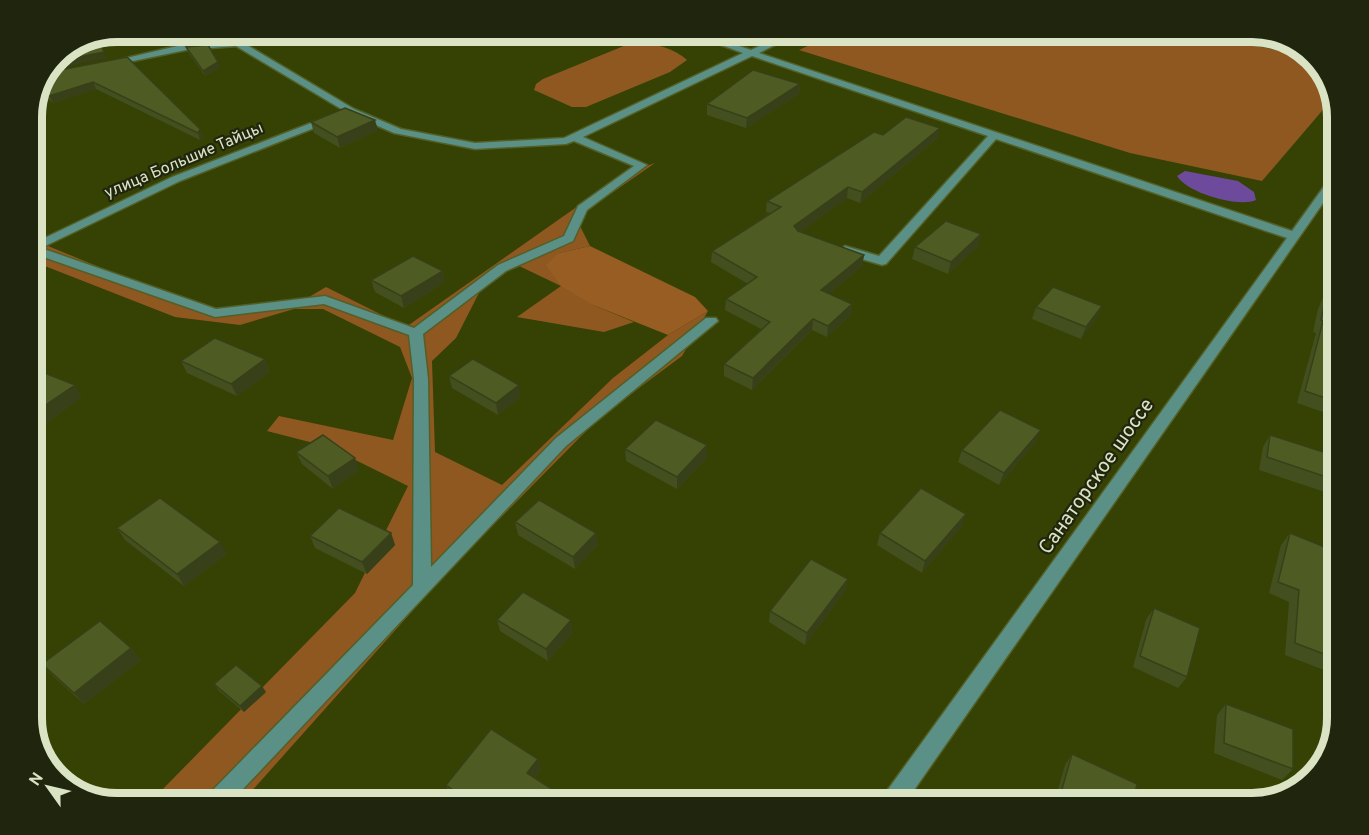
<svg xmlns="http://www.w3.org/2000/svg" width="1369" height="835" viewBox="0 0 1369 835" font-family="Overpass,sans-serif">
	<rect width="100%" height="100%" fill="#354203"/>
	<g fill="#8f5821">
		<polygon points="838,32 1252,32 1295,43 1326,74 1333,98 1262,181 1130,153 799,50"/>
		<path d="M631,43C649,42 674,47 687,60L670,72L586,107H572L534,90L536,84L543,79Z"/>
		<polygon points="655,163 576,218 590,246 559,253 593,305 634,322 604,332 517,317 561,286 517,265 481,289 456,338 432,361 435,452 502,485 613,378 668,335 708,311 682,356 600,417 449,570 241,803 161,791 355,593 408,486 329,447 267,431 279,416 393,440 412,378 400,347 323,309 294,309 240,325 175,317 32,261 32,248 48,246 211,313 304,300 326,287 406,327 622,175"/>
	</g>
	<polygon fill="#985d23" points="590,246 695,297 708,311 668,335 593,305 561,286 546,265 559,253"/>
	<path fill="#6d4a9c" d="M1185,171L1238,181L1254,192L1256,200C1239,208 1187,193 1177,176Z"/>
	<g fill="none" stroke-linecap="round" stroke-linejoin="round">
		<defs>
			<g id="minor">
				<polygon points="302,32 317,32 247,45 354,109 401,129 475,143 564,138 743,53 686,32 697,32 751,50 790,32 800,32 759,53 1292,231 1333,174 1337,173 1337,183 905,803 881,803 884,795 1287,238 996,139 886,264 882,265 841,253 839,250 845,246 879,256 988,136 752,56 583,137 647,165 587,210 573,241 506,271 423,334 428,379 431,567 556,438 706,318 716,318 718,321 566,446 230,803 205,803 208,795 413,585 414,379 409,335 324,304 215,317 32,253 32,244 172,177 329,116 334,119 332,121 180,181 41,248 216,309 325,296 414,328 498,265 564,236 578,206 634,166 574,141 566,144 475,149 394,133 348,113 236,46 186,50 109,66 105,63 186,44 263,38"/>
				<polygon points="1195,32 1209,32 1302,50 1307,55"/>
			</g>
		</defs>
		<use href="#minor" stroke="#535f26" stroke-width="3"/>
		<use href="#minor" fill="#5a9086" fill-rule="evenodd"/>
	</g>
	<g fill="#434f1e">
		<polygon points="174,32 218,32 203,35 205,40 182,43"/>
		<polygon points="186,47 220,67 205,76 188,52"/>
		<polygon points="127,57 200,129 203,137 200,140 96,89 53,103 40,93 50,72"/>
		<polygon points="800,84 799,94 746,128 707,115 707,104"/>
		<polygon points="311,122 378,130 340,148 314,133"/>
		<polygon points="883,135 938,138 860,203 847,198 800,232 864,255 862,266 829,294 852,304 851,315 827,337 812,330 752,390 724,376 724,364 761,329 725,310 726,299 748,284 711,262 712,251 770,213 766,212 767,201"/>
		<polygon points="981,234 978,246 948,274 912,259 915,247"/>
		<polygon points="1337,263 1337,417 1297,403 1316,333 1313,332 1318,309"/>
		<polygon points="371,280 445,282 404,308 375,292"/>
		<polygon points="1102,306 1097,318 1081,339 1032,319 1036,307"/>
		<polygon points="265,359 270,372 237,396 187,373 181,361"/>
		<polygon points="32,368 82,397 41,427 32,423"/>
		<polygon points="449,376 521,397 498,415 452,388"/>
		<polygon points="1270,435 1335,480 1325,492 1259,470 1263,447"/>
		<polygon points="1036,442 999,485 958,462 962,450"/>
		<polygon points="625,449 707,458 677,489 626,461"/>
		<polygon points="296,452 359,470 333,489 302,464"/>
		<polygon points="515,522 598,545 575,569 518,535"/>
		<polygon points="962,526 922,573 877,545 880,533"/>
		<polygon points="117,528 227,554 184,586 125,540"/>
		<polygon points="391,533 395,545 367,574 315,548 310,536"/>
		<polygon points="1290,533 1337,552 1337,675 1285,655 1289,602 1269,593 1281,545"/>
		<polygon points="848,579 845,591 805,645 769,622 770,611"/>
		<polygon points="1154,608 1187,677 1178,688 1133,667 1146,620"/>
		<polygon points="497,620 573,632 548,661 500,631"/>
		<polygon points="131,648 141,660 84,704 53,676 42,664"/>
		<polygon points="214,684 266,692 244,712 218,690"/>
		<polygon points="1226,704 1293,769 1282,780 1214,753 1217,715"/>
		<polygon points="1072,754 1133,803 1054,803 1065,765"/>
		<polygon points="538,759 541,770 535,777 575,804 462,804 450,795 446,785"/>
	</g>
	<g fill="#374018">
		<polygon points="200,32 218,32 203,35 205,40 182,43 179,35"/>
		<polygon points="104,52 107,58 50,70 54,62"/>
		<polygon points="218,62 220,67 205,76 203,71"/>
		<polygon points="93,82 96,89 53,103 49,96"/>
		<polygon points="800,84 799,94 746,128 747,118"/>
		<polygon points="375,120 378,130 340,148 337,137"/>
		<polygon points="940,128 938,138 860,203 862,192"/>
		<polygon points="200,129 203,137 200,140 198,133"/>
		<polygon points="848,187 847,198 793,237 794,226"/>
		<polygon points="981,234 978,246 948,274 951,262"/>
		<polygon points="864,255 862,266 820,302 821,290"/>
		<polygon points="443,271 445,282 404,308 401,296"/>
		<polygon points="32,286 35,292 32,294"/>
		<polygon points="852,304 851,315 827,337 828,326"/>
		<polygon points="1102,306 1097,318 1081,339 1086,327"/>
		<polygon points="813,319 812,330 752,390 753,378"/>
		<polygon points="265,359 270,372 237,396 231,384"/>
		<polygon points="75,385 82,397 41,427 32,414"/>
		<polygon points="519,385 521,397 498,415 496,403"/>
		<polygon points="1041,430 1036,442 999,485 1004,473"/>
		<polygon points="707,445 707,458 677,489 677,477"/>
		<polygon points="355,458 359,470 333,489 328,476"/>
		<polygon points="966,514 962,526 922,573 925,561"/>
		<polygon points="391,533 395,545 367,574 362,562"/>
		<polygon points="596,533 598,545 575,569 573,557"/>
		<polygon points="220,542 227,554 184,586 177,574"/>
		<polygon points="848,579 845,591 805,645 807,633"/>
		<polygon points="571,620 573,632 548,661 546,649"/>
		<polygon points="131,648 141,660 84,704 74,693"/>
		<polygon points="262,686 266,692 244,712 240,706"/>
		<polygon points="538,759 541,770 530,783 527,773"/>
	</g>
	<g fill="#4e5c23" stroke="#374018" stroke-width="1.5">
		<polygon points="176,32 201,32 202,33 179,35"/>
		<polygon points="98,39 104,52 54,62 57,56"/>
		<polygon points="208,45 218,62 203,71 186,47"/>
		<polygon points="127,57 200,129 198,133 93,82 49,96 42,90 50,72"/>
		<polygon points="753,70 800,84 747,118 707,104"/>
		<polygon points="345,108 375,120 337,137 311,122"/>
		<polygon points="906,117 940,128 862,192 848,187 794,226 798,231 864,255 821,290 852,304 828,326 813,319 753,378 724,364 770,322 726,299 757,277 712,251 781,207 767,201 874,132 883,135"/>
		<polygon points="946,221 981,234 951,262 915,247"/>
		<polygon points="413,256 443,271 401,296 371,280"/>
		<polygon points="1337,268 1337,402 1305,391 1323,321 1321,320 1326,297"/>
		<polygon points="1053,287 1102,306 1086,327 1036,307"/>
		<polygon points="215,338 265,359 231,384 181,361"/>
		<polygon points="473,359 519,385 496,403 449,376"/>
		<polygon points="32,368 75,385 32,414"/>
		<polygon points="1000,410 1041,430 1004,473 962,450"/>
		<polygon points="656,420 707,445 677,477 625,449"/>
		<polygon points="323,435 355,458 328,476 296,452"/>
		<polygon points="1270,435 1336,456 1335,480 1267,457"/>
		<polygon points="921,488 966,514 925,561 880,533"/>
		<polygon points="160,498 220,542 177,574 117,528"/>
		<polygon points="539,500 596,533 573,557 515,522"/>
		<polygon points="339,508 391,533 362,562 310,536"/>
		<polygon points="1290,533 1337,552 1337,659 1295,643 1299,590 1278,582"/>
		<polygon points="811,559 848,579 807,633 770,611"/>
		<polygon points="523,592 571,620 546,649 497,620"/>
		<polygon points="1154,608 1200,628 1187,677 1140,656"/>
		<polygon points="100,621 131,648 74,693 42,664"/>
		<polygon points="236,665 262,686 240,706 214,684"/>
		<polygon points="1226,704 1293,729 1293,769 1224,743"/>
		<polygon points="491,729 538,759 527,773 575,804 473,804 446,785"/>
		<polygon points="1072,754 1137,784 1133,803 1058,803"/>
	</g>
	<g text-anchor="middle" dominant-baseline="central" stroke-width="4.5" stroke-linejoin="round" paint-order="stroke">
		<g font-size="16" fill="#dae4c5" stroke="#20260e">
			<text transform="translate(184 161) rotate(-23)">улица Большие Тайцы</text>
		</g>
		<g font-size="20" fill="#dae4c5" stroke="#20260e">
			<text transform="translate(1097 477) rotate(-55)">Санаторское шоссе</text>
		</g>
	</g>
	<path d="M0 0H1369V835H0ZM117 42H1252A75 75 0 0 1 1327 117V718A75 75 0 0 1 1252 793H117A75 75 0 0 1 42 718V117A75 75 0 0 1 117 42Z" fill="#20260e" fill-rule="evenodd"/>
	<path fill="none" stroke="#dae4c5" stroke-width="8" d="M117 42H1252A75 75 0 0 1 1327 117V718A75 75 0 0 1 1252 793H117A75 75 0 0 1 42 718V117A75 75 0 0 1 117 42Z"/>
	<g transform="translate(48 787) rotate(304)" stroke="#20260e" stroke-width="4.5" paint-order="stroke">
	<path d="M0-4.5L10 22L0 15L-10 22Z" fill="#dae4c5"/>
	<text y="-9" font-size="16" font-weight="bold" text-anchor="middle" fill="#dae4c5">N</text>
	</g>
</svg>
